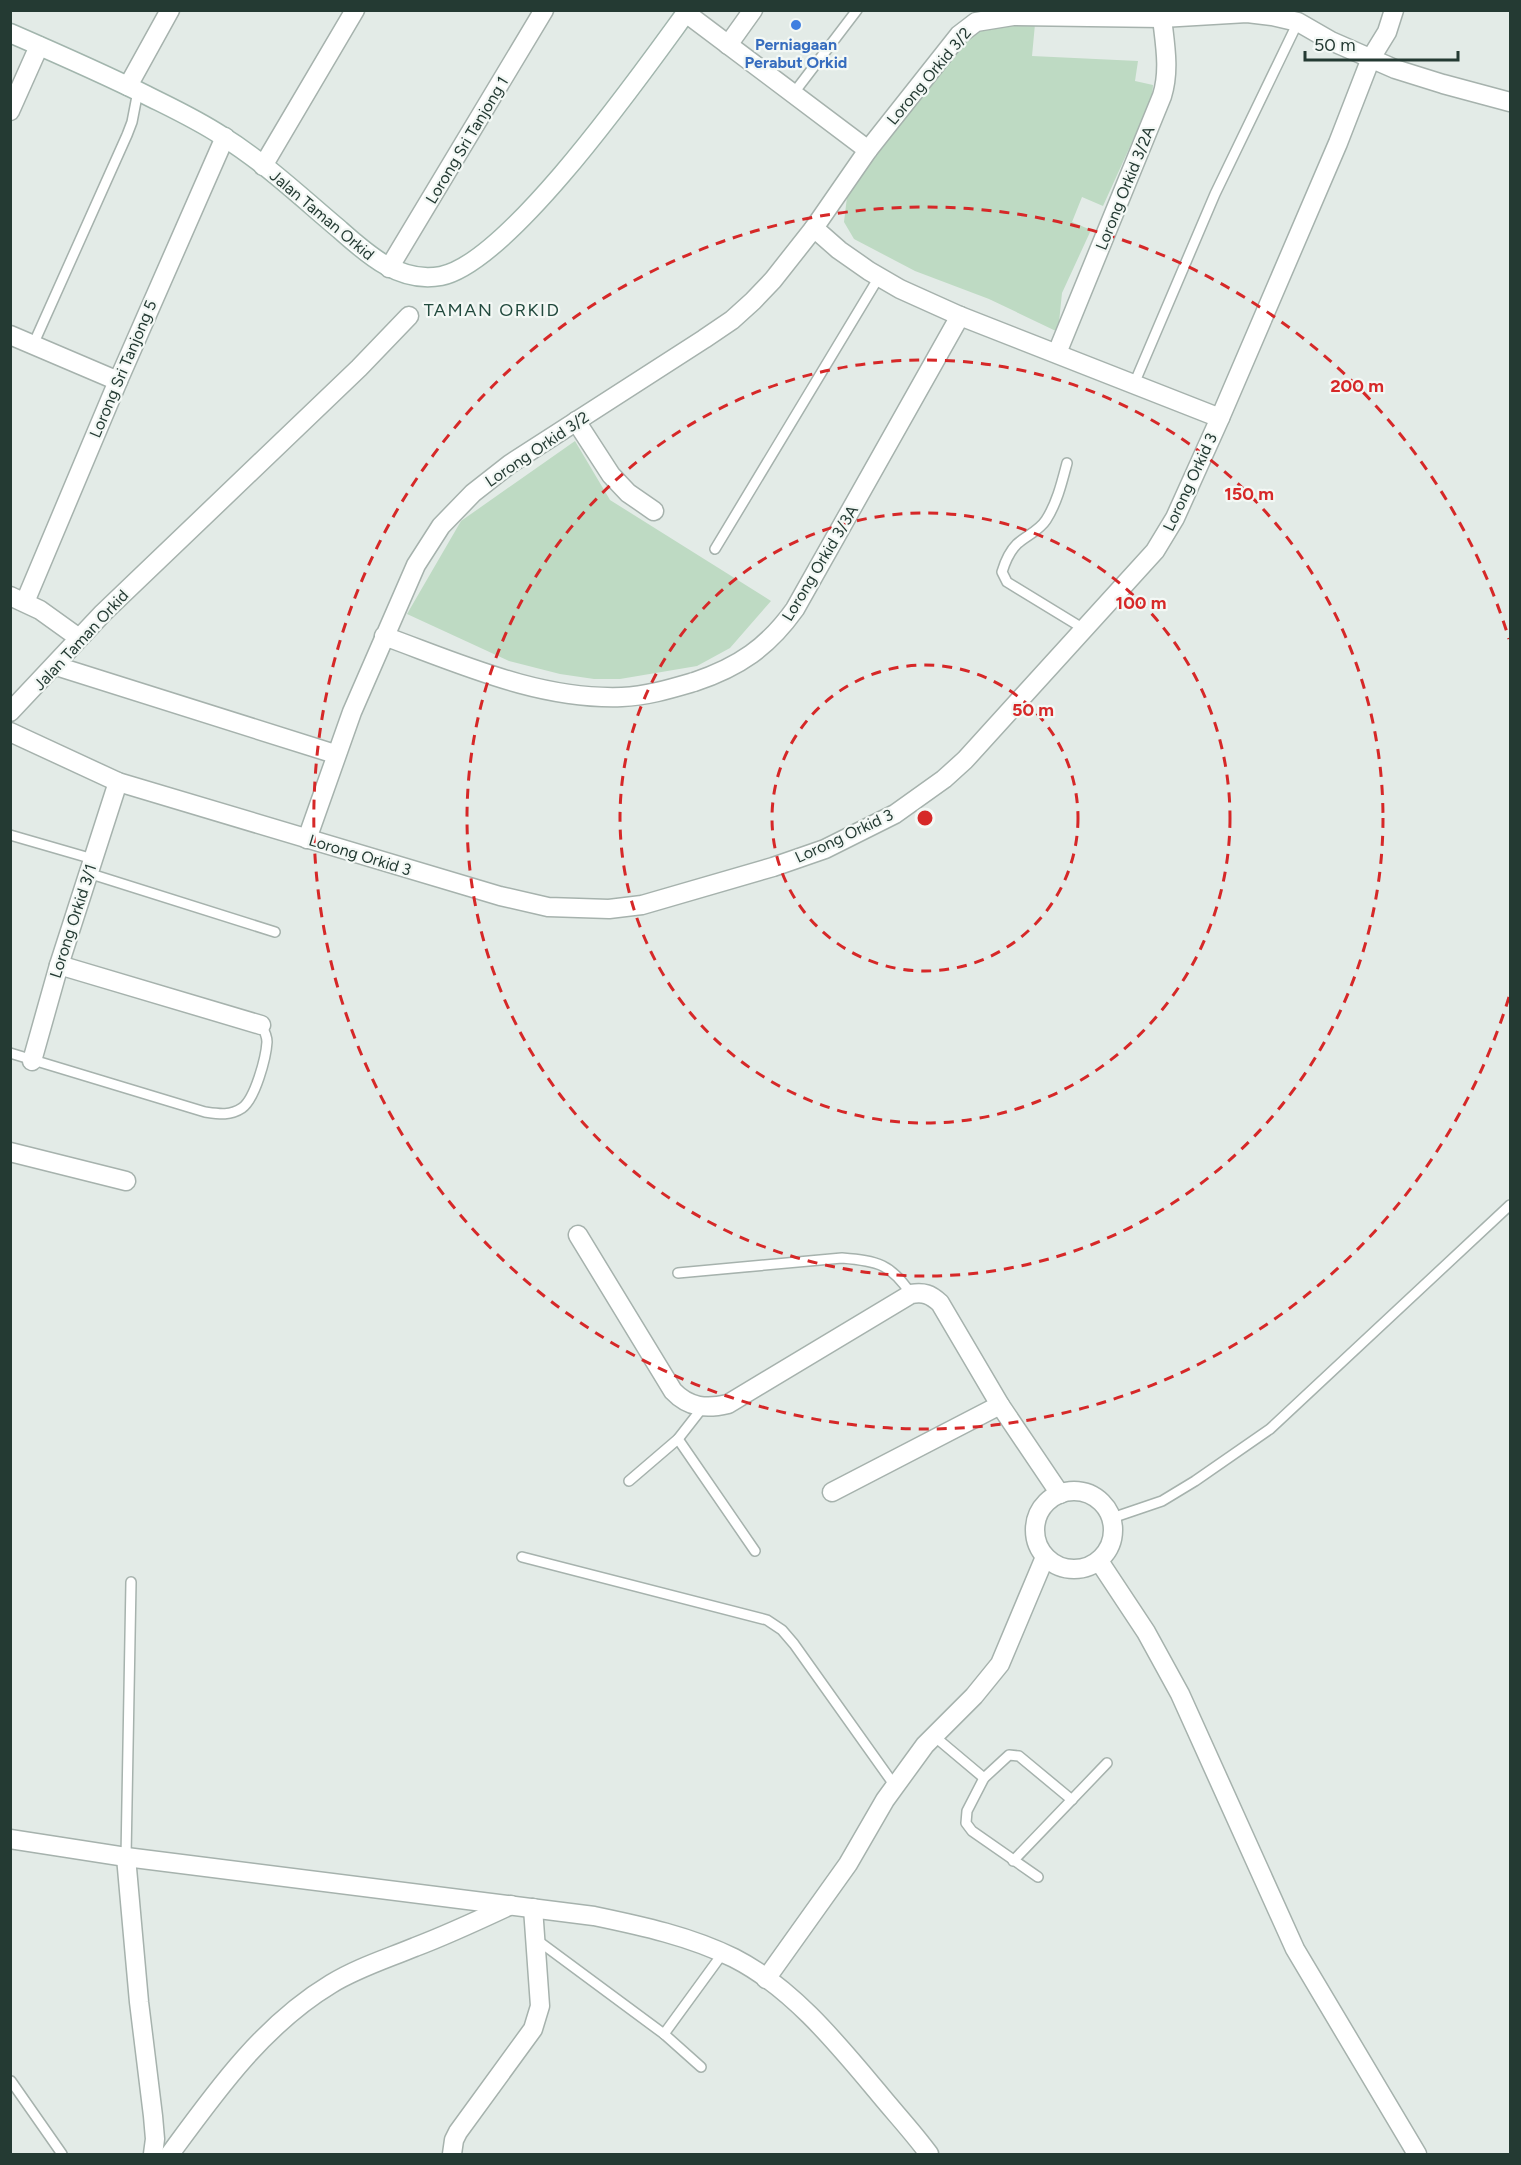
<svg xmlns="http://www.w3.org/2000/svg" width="1521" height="2165" viewBox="0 0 1521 2165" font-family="Figtree,sans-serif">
	<rect width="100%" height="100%" fill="#e3ebe7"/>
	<g fill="#bedac3">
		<polygon points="991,23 1035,24 1032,56 1138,61 1135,81 1153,85 1152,98 1103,206 1082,197 1072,222 1091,230 1062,293 1058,332 989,299 915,271 854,239 844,222 847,197 881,147 967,36"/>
		<polygon points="575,441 610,500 771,601 730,648 697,666 620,679 594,679 560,674 509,661 407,614 461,521"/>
	</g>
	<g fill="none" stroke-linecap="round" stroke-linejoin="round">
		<defs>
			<g id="lane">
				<polyline points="793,94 857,10"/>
				<polyline points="33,345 127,135 132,122 138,91"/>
				<polyline points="1134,384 1215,194 1298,22"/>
				<path d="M1067,463C1062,482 1057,503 1046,520C1039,531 1027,535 1017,544C1009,552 1005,562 1002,572L1007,582L1084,629"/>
				<polyline points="715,549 879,277"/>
				<polyline points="10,835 93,859"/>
				<polyline points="88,873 275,932"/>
				<path d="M10,1053L205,1112C219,1114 230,1116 242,1108C255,1099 266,1058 267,1042C267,1035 264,1030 261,1025"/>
				<path d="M678,1273L842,1258C878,1261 891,1264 911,1294"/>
				<polyline points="678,1439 755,1551"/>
				<polyline points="629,1481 678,1439 703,1407"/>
				<polyline points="1112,1518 1162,1501 1195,1481 1270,1429 1510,1205"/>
				<polyline points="522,1557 767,1620 782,1630 794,1644 895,1786"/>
				<polyline points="934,1736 984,1778"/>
				<polyline points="126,1857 131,1582"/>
				<polyline points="1013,1861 1107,1763"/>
				<polyline points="1038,1877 972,1831 966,1823 967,1811 984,1778 1009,1755 1019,1756 1072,1800"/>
				<polyline points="537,1940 664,2034 701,2067"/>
				<polyline points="664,2034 723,1953"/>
				<polyline points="11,2081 62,2154"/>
			</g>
			<g id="street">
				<polyline points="686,13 868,150"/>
				<polyline points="728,45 753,10"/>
				<polyline points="128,86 170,10"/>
				<polyline points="10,111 39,46"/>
				<polyline points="263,166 355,10"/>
				<polyline points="814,228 839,250 869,271 900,289 960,316 1220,418"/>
				<polyline points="389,268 544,10"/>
				<polyline points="10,335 118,381"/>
				<path d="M1057,353L1162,96C1170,70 1165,45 1162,18"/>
				<polyline points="576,421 611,475 628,493 654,511"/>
				<polyline points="10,596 40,610 79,638"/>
				<polyline points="25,602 118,381 225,137"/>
				<path d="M384,636C461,664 539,700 622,697C647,696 670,689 694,682C739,667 768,647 795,609L960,316"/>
				<polyline points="56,666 335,754"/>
				<polyline points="10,712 103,613 359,368 409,316"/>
				<polyline points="10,732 118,782 500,896 548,907 609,909 642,905 773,867 825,849 895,814 944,779 965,760 1155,551 1175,518 1220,418 1338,143 1371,58 1387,32 1394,10"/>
				<polyline points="307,839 352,712 416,565 441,526 473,493 510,464 704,339 732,320 753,301 773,280 814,228 868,150 959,35 976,22 1013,16 1162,18 1247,13 1272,16 1298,22 1331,41 1395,69 1443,84 1510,102"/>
				<polyline points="59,965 261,1025"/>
				<polyline points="32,1061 59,965 118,782"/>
				<polyline points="10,1152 126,1181"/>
				<path d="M578,1235L673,1391C689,1408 707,1409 728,1404L911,1294C924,1292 930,1294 940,1303L1000,1405L1060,1494"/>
				<circle cx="1074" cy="1530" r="39"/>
				<polyline points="832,1492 1000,1405"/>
				<polyline points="1099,1561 1146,1632 1180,1694 1295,1949 1417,2154"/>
				<path d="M10,1839L126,1857L594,1916C642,1926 689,1936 734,1958C791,1987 836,2042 877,2091C894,2112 913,2132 929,2154"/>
				<polyline points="126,1857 139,2002 153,2116 155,2139 153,2154"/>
				<polyline points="766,1979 848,1864 885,1800 925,1745 974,1696 1000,1664 1045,1557"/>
				<path d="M170,2154C216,2091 263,2025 331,1984C357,1968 386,1959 415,1947C447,1935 479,1920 511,1905"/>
				<polyline points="452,2154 454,2140 458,2132 533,2029 540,2006 533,1908"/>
			</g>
			<path id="secondary" d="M10,33C56,53 102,73 146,95C172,108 198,120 222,136C264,162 301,197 339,229C367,254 400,284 441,276C510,262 644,70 688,10"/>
		</defs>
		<use href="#lane" stroke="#a6b2ad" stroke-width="12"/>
		<use href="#street" stroke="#a6b2ad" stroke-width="21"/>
		<use href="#secondary" stroke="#a2b5ad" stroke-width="21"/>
		<use href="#lane" stroke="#fff" stroke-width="9"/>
		<use href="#street" stroke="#fff" stroke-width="18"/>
		<use href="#secondary" stroke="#fff" stroke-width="18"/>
	</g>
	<g fill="none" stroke="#d62828" stroke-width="3" stroke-dasharray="10 8">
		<circle cx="925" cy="818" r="153"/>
		<circle cx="925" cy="818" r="305"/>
		<circle cx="925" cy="818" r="458"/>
		<path d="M1509 997A611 611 0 1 1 1509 639"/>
	</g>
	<circle fill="#3f7fe0" stroke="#f3f8f5" stroke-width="2" cx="796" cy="25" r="6"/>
	<g text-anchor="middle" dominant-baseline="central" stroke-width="4.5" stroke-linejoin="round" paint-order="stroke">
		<g font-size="16" font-weight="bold" fill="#366cbe" stroke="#f3f8f5">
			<text x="796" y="44">Perniagaan<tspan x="796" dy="18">Perabut Orkid</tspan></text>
		</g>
		<g font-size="16" fill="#243a33" stroke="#f3f8f5">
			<text transform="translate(929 76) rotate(-50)">Lorong Orkid 3/2</text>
			<text transform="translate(467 140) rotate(-59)">Lorong Sri Tanjong 1</text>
			<text transform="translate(1125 188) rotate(-68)">Lorong Orkid 3/2A</text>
			<text transform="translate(322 215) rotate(40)">Jalan Taman Orkid</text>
			<text transform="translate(123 369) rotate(-67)">Lorong Sri Tanjong 5</text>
			<text transform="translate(537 449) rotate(-34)">Lorong Orkid 3/2</text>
			<text transform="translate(1190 482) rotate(-65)">Lorong Orkid 3</text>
			<text transform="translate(820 563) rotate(-59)">Lorong Orkid 3/3A</text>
			<text transform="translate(81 640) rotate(-47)">Jalan Taman Orkid</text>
			<text transform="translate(844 836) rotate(-25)">Lorong Orkid 3</text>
			<text transform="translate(360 855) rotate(17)">Lorong Orkid 3</text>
			<text transform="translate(73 921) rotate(-72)">Lorong Orkid 3/1</text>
		</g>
		<g font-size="18" letter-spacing="1.5" fill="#224a3e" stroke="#f3f8f5">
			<text x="492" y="310">TAMAN ORKID</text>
		</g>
	</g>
	<circle cx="925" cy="818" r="9" fill="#d62828" stroke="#f3f8f5" stroke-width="3"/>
	<g font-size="18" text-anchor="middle" font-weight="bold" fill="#d62828" stroke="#f3f8f5" stroke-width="4.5" stroke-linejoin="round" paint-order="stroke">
		<text x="1357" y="392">200 m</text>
		<text x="1249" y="500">150 m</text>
		<text x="1141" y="609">100 m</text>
		<text x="1033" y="716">50 m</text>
	</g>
	<rect width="1521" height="2165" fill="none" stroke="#243a33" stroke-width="24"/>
	<path d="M1305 51v9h153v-9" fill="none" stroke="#243a33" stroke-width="3"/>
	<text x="1314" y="51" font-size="18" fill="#243a33" stroke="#f3f8f5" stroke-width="4.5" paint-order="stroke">50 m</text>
</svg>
